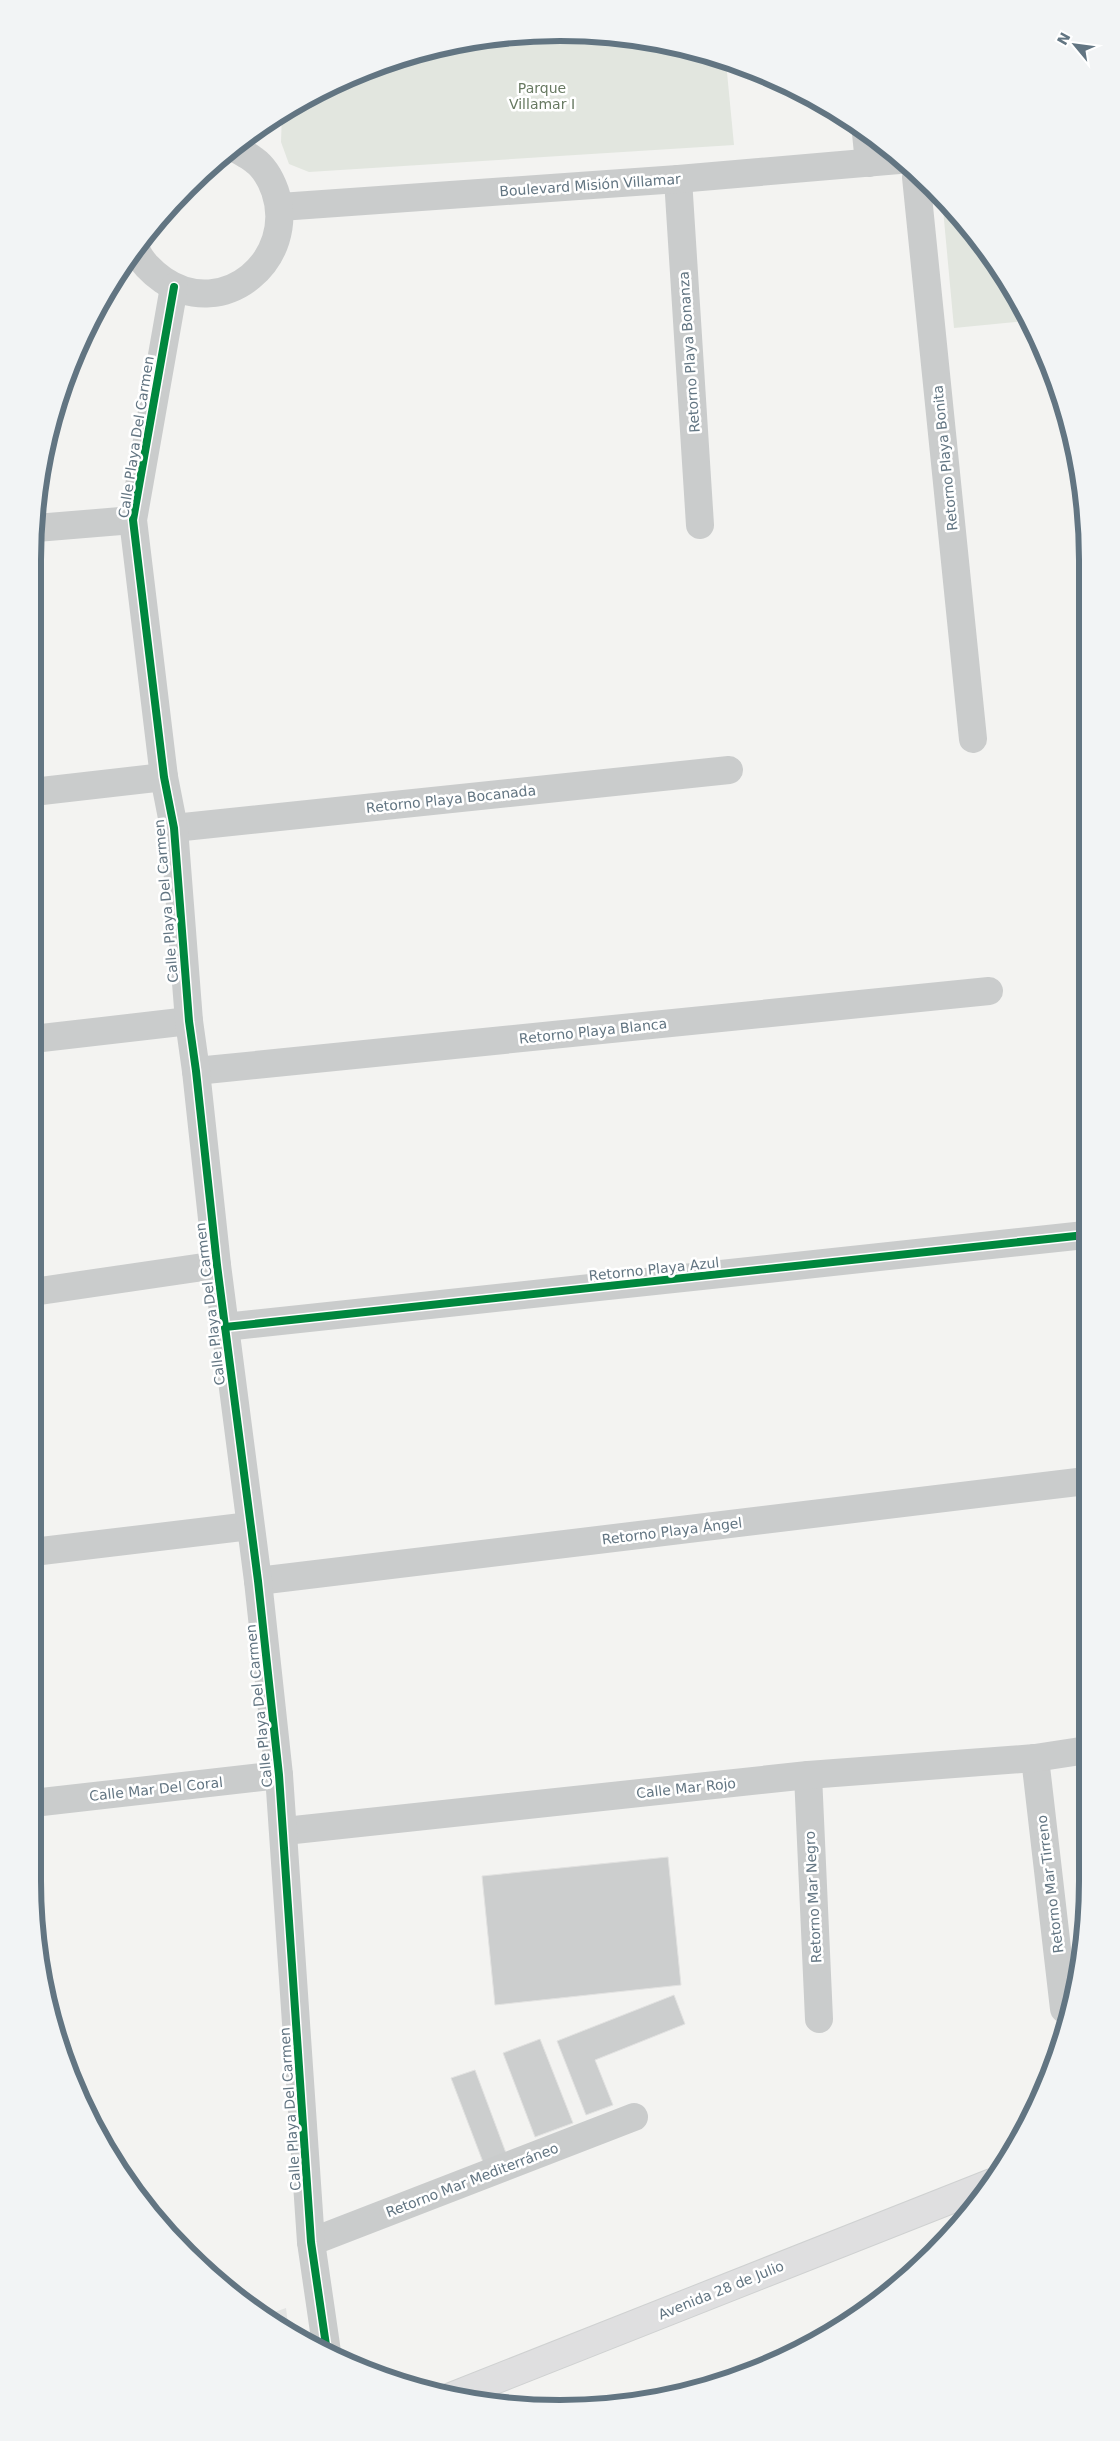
<svg xmlns="http://www.w3.org/2000/svg" width="1120" height="2441" viewBox="0 0 1120 2441" font-family="'DejaVu Sans',sans-serif">
	<rect width="100%" height="100%" fill="#f3f3f1"/>
	<polygon fill="#e3e4e3" points="286,2308 289,2333 263,2316"/>
	<g fill="#e2e6df">
		<polygon points="560,33 663,43 726,62 734,145 309,172 289,164 281,142 282,113 358,73 457,43"/>
		<polygon points="945,205 978,239 1026,321 954,328 943,209"/>
	</g>
	<g fill="#cccece" stroke="#e2e2e1">
		<polygon points="668,1857 681,1985 495,2005 482,1876"/>
		<polygon points="674,1995 685,2024 595,2060 613,2105 586,2115 557,2041"/>
		<polygon points="540,2039 573,2123 535,2137 503,2053"/>
		<polygon points="475,2070 506,2153 483,2162 451,2078"/>
	</g>
	<g fill="none" stroke-linecap="round" stroke-linejoin="round">
		<defs>
			<polyline id="secondary" points="451,2397 992,2183"/>
		</defs>
		<use href="#secondary" stroke="#cfd1d1" stroke-width="30"/>
		<g stroke="#cacccc" stroke-width="28">
			<polyline points="866,133 869,163"/>
			<polyline points="916,177 973,739"/>
			<polyline points="678,179 700,525"/>
			<polyline points="36,528 133,520"/>
			<polyline points="33,792 164,777"/>
			<polyline points="174,828 729,770"/>
			<polyline points="33,1039 189,1021"/>
			<polyline points="196,1071 989,991"/>
			<polyline points="33,1292 217,1265"/>
			<polyline points="225,1327 1085,1235"/>
			<polyline points="33,1552 250,1526"/>
			<polyline points="258,1581 1086,1481"/>
			<polyline points="1035,1758 1064,2009"/>
			<polyline points="808,1775 819,2019"/>
			<polyline points="33,1803 279,1775"/>
			<polyline points="285,1831 808,1775 1035,1758 1087,1750"/>
			<polyline points="311,2242 634,2117"/>
		</g>
		<g stroke="#cacccc" stroke-width="28">
			<polyline points="280,207 678,179 899,160"/>
			<path d="M136,249C140,261 153,273 163,280C224,322 298,259 275,191C271,180 264,167 254,160C248,155 241,152 235,148"/>
			<polyline points="174,287 133,520 164,777 174,828 189,1021 196,1071 217,1265 258,1581 279,1775 311,2242 327,2352"/>
		</g>
		<use href="#secondary" stroke="#dfdfe0" stroke-width="28"/>
		<defs>
			<g id="cycleway">
				<polyline points="174,287 133,520 164,777 174,828 189,1021 196,1071 217,1265 258,1581 279,1775 311,2242 327,2352"/>
				<polyline points="225,1327 1085,1235"/>
			</g>
		</defs>
		<use href="#cycleway" stroke="#fff" stroke-width="11"/>
		<use href="#cycleway" stroke="#00873e" stroke-width="8"/>
	</g>
	<g text-anchor="middle" dominant-baseline="central" stroke-width="5" stroke-linejoin="round" paint-order="stroke">
		<g font-size="14" fill="#677961" stroke="#fff">
			<text x="542" y="88">Parque<tspan x="542" dy="16">Villamar I</tspan></text>
		</g>
		<g font-size="14" fill="#627582" stroke="#fff">
			<text transform="translate(590 185) rotate(-4)">Boulevard Misión Villamar</text>
			<text transform="translate(689 352) rotate(-94)">Retorno Playa Bonanza</text>
			<text transform="translate(136 437) rotate(-81)">Calle Playa Del Carmen</text>
			<text transform="translate(945 458) rotate(-96)">Retorno Playa Bonita</text>
			<text transform="translate(451 799) rotate(-6)">Retorno Playa Bocanada</text>
			<text transform="translate(166 901) rotate(-95)">Calle Playa Del Carmen</text>
			<text transform="translate(593 1031) rotate(-6)">Retorno Playa Blanca</text>
			<text transform="translate(654 1269) rotate(-6)">Retorno Playa Azul</text>
			<text transform="translate(210 1304) rotate(-97)">Calle Playa Del Carmen</text>
			<text transform="translate(672 1531) rotate(-7)">Retorno Playa Ángel</text>
			<text transform="translate(259 1706) rotate(-96)">Calle Playa Del Carmen</text>
			<text transform="translate(686 1788) rotate(-6)">Calle Mar Rojo</text>
			<text transform="translate(156 1789) rotate(-6)">Calle Mar Del Coral</text>
			<text transform="translate(1050 1884) rotate(-97)">Retorno Mar Tirreno</text>
			<text transform="translate(813 1897) rotate(-93)">Retorno Mar Negro</text>
			<text transform="translate(290 2109) rotate(-94)">Calle Playa Del Carmen</text>
			<text transform="translate(472 2180) rotate(-21)">Retorno Mar Mediterráneo</text>
			<text transform="translate(721 2290) rotate(-22)">Avenida 28 de Julio</text>
		</g>
	</g>
	<path d="M0 0H1120V2441H0ZM560 41H560A519 519 0 0 1 1079 560V1881A519 519 0 0 1 560 2400H560A519 519 0 0 1 41 1881V560A519 519 0 0 1 560 41Z" fill="#f2f4f5" fill-rule="evenodd"/>
	<path fill="none" stroke="#627582" stroke-width="6" d="M560 41H560A519 519 0 0 1 1079 560V1881A519 519 0 0 1 560 2400H560A519 519 0 0 1 41 1881V560A519 519 0 0 1 560 41Z"/>
	<g transform="translate(1075 45) rotate(299)" stroke="#ffffff" stroke-width="4" paint-order="stroke">
	<path d="M0-4L9 19L0 12L-9 19Z" fill="#627582"/>
	<text y="-8" font-size="14" font-weight="bold" text-anchor="middle" fill="#627582">N</text>
	</g>
</svg>
